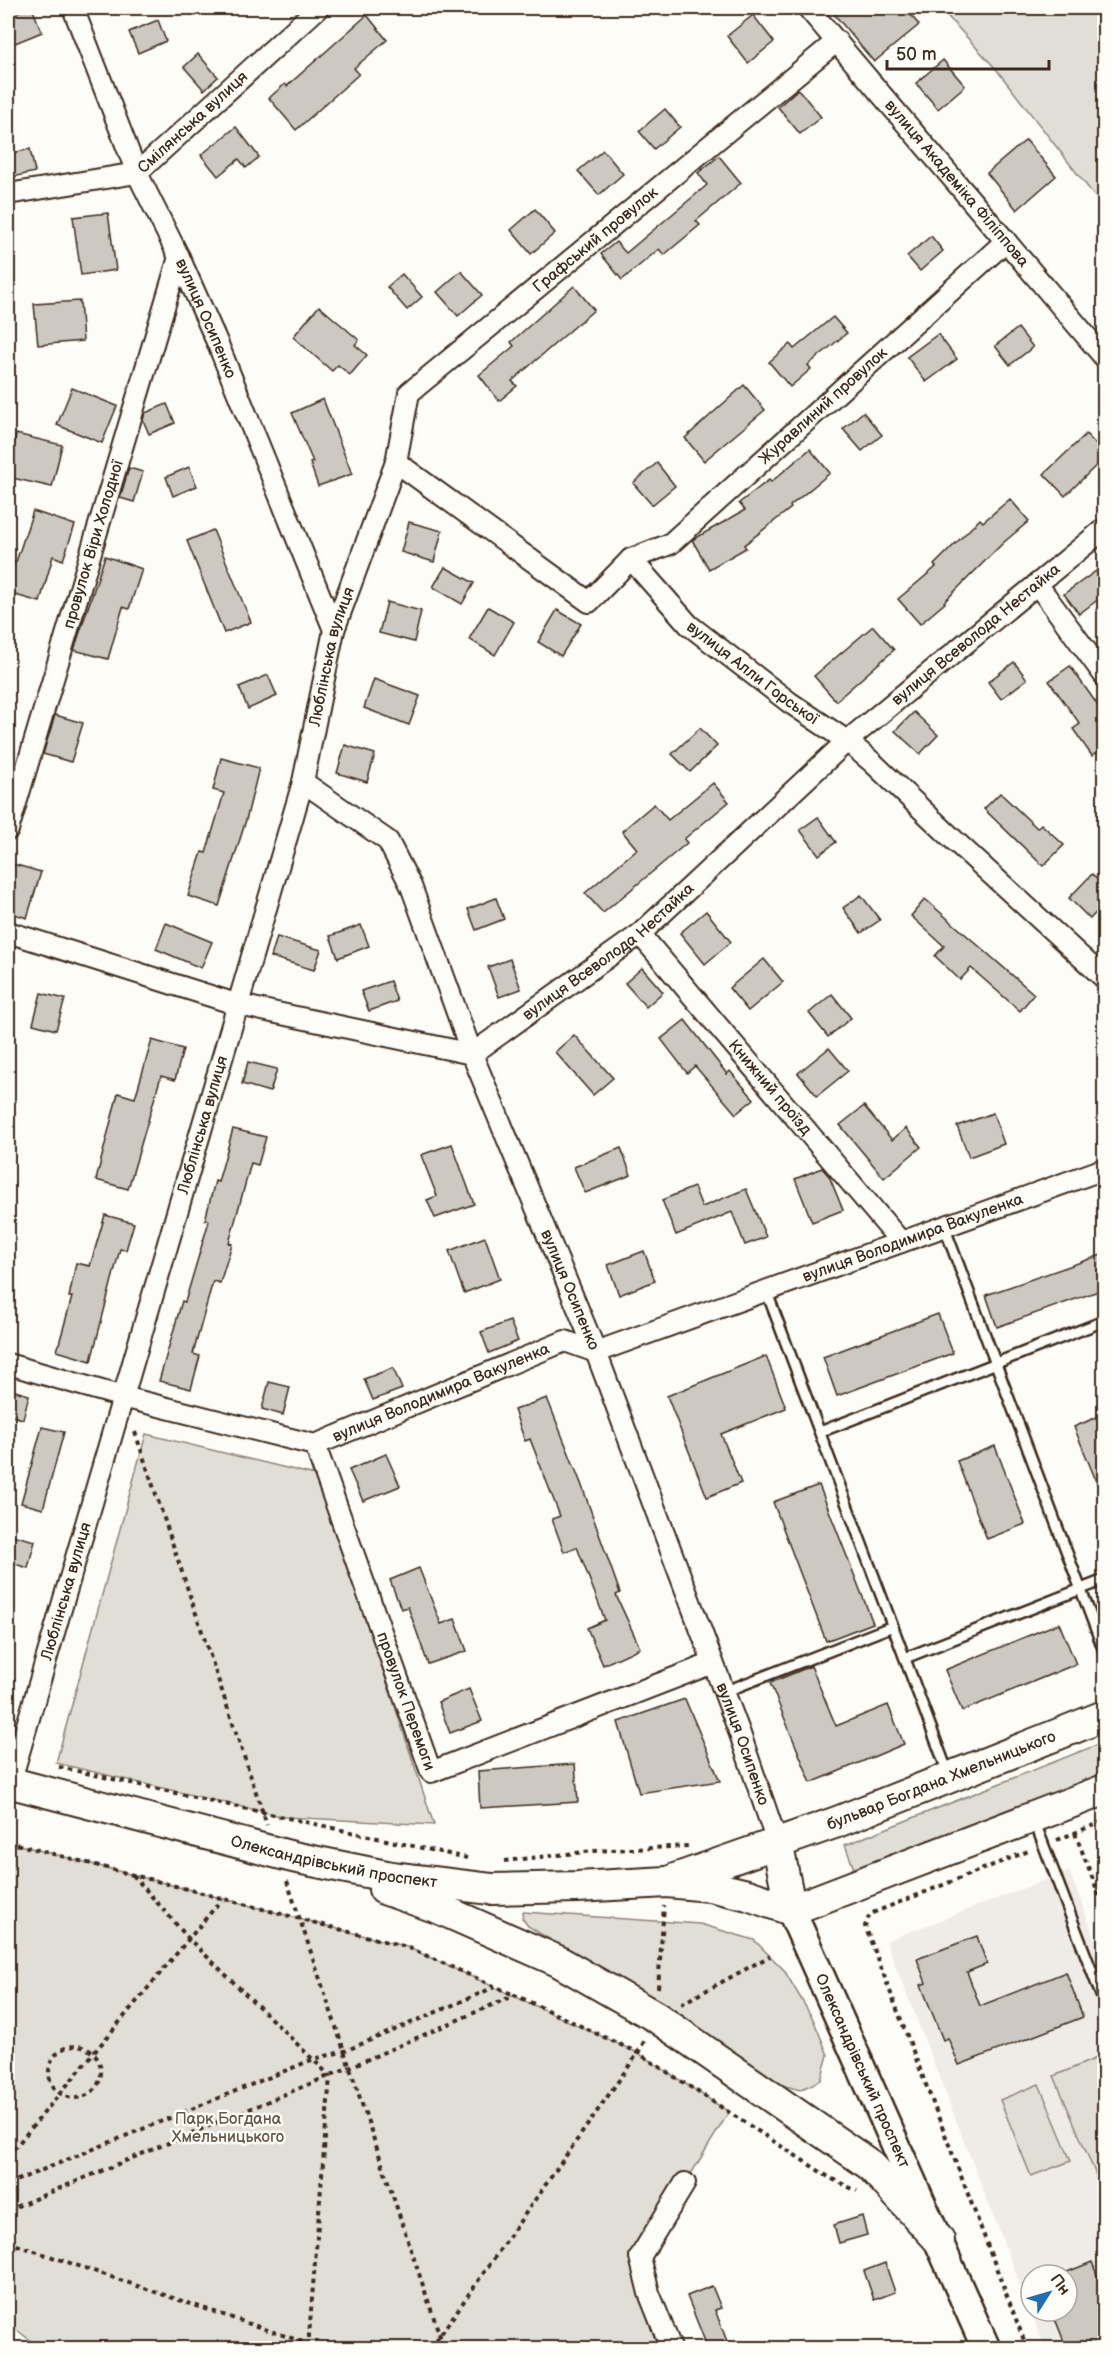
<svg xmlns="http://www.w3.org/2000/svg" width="1112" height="2356" viewBox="0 0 1112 2356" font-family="'Balsamiq Sans',sans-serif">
	<rect width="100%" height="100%" fill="#fdfcf7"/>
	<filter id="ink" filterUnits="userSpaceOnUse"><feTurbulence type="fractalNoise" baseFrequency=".0167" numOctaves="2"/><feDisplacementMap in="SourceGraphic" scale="12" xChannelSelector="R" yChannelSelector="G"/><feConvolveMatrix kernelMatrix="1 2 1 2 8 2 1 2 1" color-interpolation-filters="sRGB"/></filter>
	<g filter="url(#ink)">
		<path fill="#efece7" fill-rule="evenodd" d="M1069,1871L1104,1961V2348H1045L886,1941ZM1031,2275H1067V2311H1031Z"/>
		<g fill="#e1ded7" stroke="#8e847a" stroke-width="1.5">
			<polygon points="940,8 1104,8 1104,208 996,69"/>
			<polygon points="146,1434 319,1476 434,1825 285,1817 56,1763"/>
			<polygon points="1104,1742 1104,1780 857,1877 845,1845"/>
			<polygon points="8,1842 407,1947 638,2053 729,2112 640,2257 675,2348 40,2348 8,2323"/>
			<polygon points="523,1912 700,1924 754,1940 784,1970 813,2019 828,2055 821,2080 800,2090 782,2085 528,1926 522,1918"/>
			<polygon points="1104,2055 1104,2194 1054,2076"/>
			<polygon points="1039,2084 1071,2161 1031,2176 1000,2100"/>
		</g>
		<g fill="#cdc8c2" stroke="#3b2a1e" stroke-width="1.5">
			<polygon points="28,8 32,8 42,32 8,46 8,15"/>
			<polygon points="829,8 905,8 919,25 874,62"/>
			<polygon points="367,15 387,40 354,68 359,74 296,130 269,98 285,84 287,86"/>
			<polygon points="753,15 774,42 748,63 727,36"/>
			<polygon points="158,20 166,41 138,53 129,32"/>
			<polygon points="198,54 218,77 204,90 184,67"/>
			<polygon points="943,60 965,86 938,109 916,83"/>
			<polygon points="798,89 821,117 800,134 778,107"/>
			<polygon points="665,109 680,127 654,149 639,131"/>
			<polygon points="236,127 259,157 246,168 239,159 218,176 201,155"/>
			<polygon points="1026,140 1056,176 1017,210 987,173"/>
			<polygon points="30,149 35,172 8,178 8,154"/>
			<polygon points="603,150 623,174 599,195 578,171"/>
			<polygon points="719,156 741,183 696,221 700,225 664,255 659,249 622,280 601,254 616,242 626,253 707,185 698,173"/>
			<polygon points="535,209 555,233 531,254 511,230"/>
			<polygon points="108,213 116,270 81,275 73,217"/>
			<polygon points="931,236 943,251 920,271 907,256"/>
			<polygon points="461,271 482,295 458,316 437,292"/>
			<polygon points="402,274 422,297 407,310 387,287"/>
			<polygon points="574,286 594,310 512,381 517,386 499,401 479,375 514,346 511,342"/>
			<polygon points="80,301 83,341 38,345 34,304"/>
			<polygon points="319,306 359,340 355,345 367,355 350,375 338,365 332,371 293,337"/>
			<polygon points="833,317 847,333 808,365 811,369 790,387 769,362 790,344 794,349"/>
			<polygon points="1018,328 1033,347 1010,365 995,346"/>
			<polygon points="938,334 957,359 926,382 907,357"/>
			<polygon points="744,385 765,410 704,461 685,438"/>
			<polygon points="72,388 117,406 102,443 57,425"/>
			<polygon points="323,399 352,474 318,486 310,463 313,462 292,413"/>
			<polygon points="167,404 175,423 149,434 143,420 145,413"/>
			<polygon points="863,412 882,435 862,451 843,429"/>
			<polygon points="16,434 62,445 52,487 8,477"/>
			<polygon points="1086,434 1104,453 1104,458 1065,496 1044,474"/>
			<polygon points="810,449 830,473 790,506 791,508 744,545 746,548 709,569 692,540 745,510 739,503 769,480 771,482"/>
			<polygon points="657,463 675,486 652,505 633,483"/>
			<polygon points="189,467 197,486 173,496 166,477"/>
			<polygon points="129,468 143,472 134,502 120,498"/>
			<polygon points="1010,499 1029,521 1003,543 944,602 945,603 920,624 898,599 936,567 934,565 980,519 983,522"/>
			<polygon points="33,511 75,525 63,560 53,556 40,602 8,593 8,585 14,562 16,562"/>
			<polygon points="409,522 442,531 434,562 401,552"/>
			<polygon points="213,530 251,622 224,633 187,541"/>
			<polygon points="105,556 142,569 129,609 123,607 108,659 74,650"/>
			<polygon points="445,567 474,583 462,604 433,587"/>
			<polygon points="1096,571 1104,582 1104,595 1079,614 1064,594"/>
			<polygon points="387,602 421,611 414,642 379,633"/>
			<polygon points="488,607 514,622 495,655 469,639"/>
			<polygon points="557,610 581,624 561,656 538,642"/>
			<polygon points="873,626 894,650 836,701 814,676"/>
			<polygon points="1014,662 1027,679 1001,699 988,682"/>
			<polygon points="1070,666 1104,714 1104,747 1092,756 1073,729 1080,724 1049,681"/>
			<polygon points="268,675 277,696 248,709 239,687"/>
			<polygon points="374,679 420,696 409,725 364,708"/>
			<polygon points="914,712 938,735 920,754 895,731"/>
			<polygon points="55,715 83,723 71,762 43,754"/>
			<polygon points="700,728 717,746 690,772 672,754"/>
			<polygon points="345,745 375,754 367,782 337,773"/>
			<polygon points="221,758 259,768 246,820 219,906 188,896 202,852 206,853 224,793 213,790"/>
			<polygon points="713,783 729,802 684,839 687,843 603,913 585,893 637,849 622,831 654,804 668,820"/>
			<polygon points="1000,793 1037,828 1041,824 1064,845 1043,866 984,809"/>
			<polygon points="818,817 836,842 819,855 800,830"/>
			<polygon points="13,864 41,872 27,918 8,912 8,881"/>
			<polygon points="1092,874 1104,887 1104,904 1090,919 1069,898"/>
			<polygon points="861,895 880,920 861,933 843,908"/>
			<polygon points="496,898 504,919 476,930 468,909"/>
			<polygon points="925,899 1034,994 1020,1011 971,968 960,980 935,956 944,946 911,916"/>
			<polygon points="706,911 731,942 705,964 680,933"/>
			<polygon points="166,923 212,942 201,968 156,949"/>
			<polygon points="361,925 369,946 338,958 330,936"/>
			<polygon points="277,937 321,950 314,970 271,957"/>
			<polygon points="510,959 521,989 499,997 488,967"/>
			<polygon points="764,959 783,982 748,1011 729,988"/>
			<polygon points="642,968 663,992 646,1007 625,983"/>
			<polygon points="390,981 397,1001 369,1011 361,991"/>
			<polygon points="41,993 65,999 56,1030 33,1024"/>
			<polygon points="832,994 851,1018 828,1037 809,1013"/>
			<polygon points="685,1020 727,1074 730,1071 754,1099 736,1114 695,1066 687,1073 661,1039"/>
			<polygon points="574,1035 613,1078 593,1095 555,1052"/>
			<polygon points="152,1040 183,1049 175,1080 161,1076 128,1189 96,1180 118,1093 135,1098"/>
			<polygon points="829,1048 848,1071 817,1096 798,1073"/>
			<polygon points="248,1062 277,1069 270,1092 242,1084"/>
			<polygon points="864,1106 892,1140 906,1128 921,1147 884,1178 840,1125"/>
			<polygon points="993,1113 1004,1144 969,1157 957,1126"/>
			<polygon points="233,1129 266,1137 258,1165 251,1163 229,1243 232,1244 220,1283 213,1281 193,1354 200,1356 191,1389 159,1381 182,1301 185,1302 209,1221 205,1220 215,1181 218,1182"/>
			<polygon points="452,1144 474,1204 435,1218 427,1200 437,1196 421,1155"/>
			<polygon points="621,1148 631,1175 585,1193 574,1167"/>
			<polygon points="822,1168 829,1176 843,1210 812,1222 795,1179"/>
			<polygon points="694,1187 702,1207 746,1189 766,1237 745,1245 732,1212 676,1235 662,1200"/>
			<polygon points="105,1215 134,1223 126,1250 120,1249 91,1361 57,1351 72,1297 69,1297 76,1263 90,1266"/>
			<polygon points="485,1237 500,1279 464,1293 449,1251"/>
			<polygon points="644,1251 655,1281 619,1295 608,1265"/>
			<polygon points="1104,1254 1104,1289 997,1327 986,1295"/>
			<polygon points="938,1314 953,1353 837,1396 823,1357"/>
			<polygon points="510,1321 518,1341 489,1353 481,1332"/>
			<polygon points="766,1356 786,1408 721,1434 741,1483 707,1497 667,1396"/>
			<polygon points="393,1368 402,1389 373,1400 364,1379"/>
			<polygon points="269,1382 290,1387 283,1415 262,1409"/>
			<polygon points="8,1389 29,1395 23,1419 8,1415"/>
			<polygon points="547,1398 582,1486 620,1593 616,1595 640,1648 603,1665 587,1628 605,1620 577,1547 564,1552 552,1519 560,1516 530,1439 525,1441 514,1410"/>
			<polygon points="1104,1414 1104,1500 1074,1427"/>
			<polygon points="42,1427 64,1432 43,1509 21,1503"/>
			<polygon points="995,1446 1025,1524 987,1539 957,1461"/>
			<polygon points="386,1454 400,1486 363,1501 349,1470"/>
			<polygon points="819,1485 873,1623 826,1641 773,1502"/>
			<polygon points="8,1534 35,1541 28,1568 8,1562"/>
			<polygon points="419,1568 441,1624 455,1619 467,1651 428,1664 408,1607 401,1609 390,1580"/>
			<polygon points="1059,1623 1076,1664 962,1711 945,1670"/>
			<polygon points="811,1666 836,1726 888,1705 904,1744 811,1783 770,1683"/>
			<polygon points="469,1689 482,1721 450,1733 438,1702"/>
			<polygon points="685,1699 720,1781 639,1793 618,1722"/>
			<polygon points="575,1764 578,1802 480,1808 478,1771"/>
			<polygon points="977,1936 987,1964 967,1972 980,2006 1066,1972 1083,2017 959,2065 948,2038 943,2040 921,1985 926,1983 917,1959"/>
			<polygon points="862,2216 867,2235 839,2243 834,2225"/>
			<polygon points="1092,2262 1104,2293 1104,2349 1067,2349 1052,2311 1067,2311 1067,2272"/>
			<polygon points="885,2263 895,2292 874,2300 864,2271"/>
			<polygon points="712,2286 721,2308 715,2310 730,2349 708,2349 687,2296"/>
		</g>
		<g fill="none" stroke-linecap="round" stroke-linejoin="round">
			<defs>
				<g id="lane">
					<polyline points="944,1226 1104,1651"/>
					<polyline points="766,1290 948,1773"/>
					<polyline points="820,1432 1104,1321"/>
					<polyline points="905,1658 1104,1580"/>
					<polyline points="724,1692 893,1626"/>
					<polyline points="1034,1820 1104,2003"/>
				</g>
				<g id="street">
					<path id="s1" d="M73,8L137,173L179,257L217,342L334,630"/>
					<path id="s2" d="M808,8L1104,357"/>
					<path id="s3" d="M8,194L137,173L318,8"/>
					<path id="s4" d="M396,462L589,602L631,559L689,625L789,702L847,741L872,762L955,841L1104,978"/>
					<path id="s5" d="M631,559L670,544L1006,241"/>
					<polyline points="1037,584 1104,675"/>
					<path id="s6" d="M303,782L388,841L411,886L472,1054L596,1352L740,1734L777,1842"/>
					<path id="s7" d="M8,830L179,257"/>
					<path id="s8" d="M8,932L239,1005L472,1054L640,934L847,741L1104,529"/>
					<path id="s9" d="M640,934L901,1242"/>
					<path id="s10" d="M8,1364L123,1397L315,1445L565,1341L596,1352L1104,1169"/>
					<path id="s11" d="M315,1445L431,1772L713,1663"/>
					<path id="s12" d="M8,1790L303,782L334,630L396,462L409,393L837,41"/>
					<polyline points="671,2348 649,2293 640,2257 685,2183"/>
				</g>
				<g id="secondary">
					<path id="s13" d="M791,1910L986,2348"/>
				</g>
				<g id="primary">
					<path id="s14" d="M8,1782L293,1857L391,1877L491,1889L577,1887L667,1882L709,1886L748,1895L791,1910"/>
					<polyline points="777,1842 791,1910"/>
					<path id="s15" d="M675,1879L837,1822L1104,1716"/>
					<polyline points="384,1889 438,1908 558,1961 656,2017 870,2165 939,2240"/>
					<polyline points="791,1910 1104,1790"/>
				</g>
			</defs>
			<use href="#lane" stroke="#3b2a1e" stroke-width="14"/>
			<use href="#street" stroke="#3b2a1e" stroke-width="24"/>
			<use href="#secondary" stroke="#3b2a1e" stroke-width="32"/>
			<use href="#primary" stroke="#3b2a1e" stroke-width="34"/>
			<g stroke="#3b2a1e" stroke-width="4" stroke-dasharray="4.5 4.5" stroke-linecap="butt">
				<polyline points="135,1432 267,1825"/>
				<polyline points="59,1767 467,1858"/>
				<polyline points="1075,1833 1104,1908"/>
				<polyline points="1057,1840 1104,1821"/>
				<polyline points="8,1842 407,1947 514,1995"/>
				<polyline points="504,1861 594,1851 688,1846"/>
				<polyline points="133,1875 189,1939 330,2076 308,2348"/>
				<polyline points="287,1881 444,2348"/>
				<polyline points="658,1988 664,1906"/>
				<polyline points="681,2004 770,1956"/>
				<circle cx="75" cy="2072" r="26"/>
				<polyline points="8,2156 222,1899"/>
				<polyline points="8,2184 314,2059 345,2051 495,1987"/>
				<polyline points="8,2210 350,2067 515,1995 638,2053 830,2178 857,2191"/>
				<polyline points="8,2242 309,2344"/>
				<polyline points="431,2348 638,2053 646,2038"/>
				<polyline points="1027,2348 865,1926 870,1914 1031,1850"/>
			</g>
			<use href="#lane" stroke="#fdfcf7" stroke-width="9"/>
			<use href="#street" stroke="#fdfcf7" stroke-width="20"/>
			<use href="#secondary" stroke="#fdfcf7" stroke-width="27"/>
			<use href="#primary" stroke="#fdfcf7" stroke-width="30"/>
		</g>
	</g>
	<g text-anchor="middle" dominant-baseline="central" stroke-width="5" stroke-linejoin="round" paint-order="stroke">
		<g font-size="16" fill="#3b2a1e" stroke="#fdfcf7">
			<text stroke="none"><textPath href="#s3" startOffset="206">Смілянська вулиця</textPath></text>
			<text stroke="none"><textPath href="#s2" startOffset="230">вулиця Академіка Філіппова</textPath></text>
			<text stroke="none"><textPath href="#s12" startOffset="1696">Графський провулок</textPath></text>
			<text stroke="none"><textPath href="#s1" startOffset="338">вулиця Осипенко</textPath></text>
			<text stroke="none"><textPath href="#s5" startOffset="248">Журавлиний провулок</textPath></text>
			<text stroke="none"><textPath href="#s7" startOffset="298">провулок Віри Холодної</textPath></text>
			<text stroke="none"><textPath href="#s8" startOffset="1137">вулиця Всеволода Нестайка</textPath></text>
			<text stroke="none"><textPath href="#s12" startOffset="1179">Люблінська вулиця</textPath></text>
			<text stroke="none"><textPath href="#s4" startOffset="466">вулиця Алли Горської</textPath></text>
			<text stroke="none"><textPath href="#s8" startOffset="651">вулиця Всеволода Нестайка</textPath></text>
			<text stroke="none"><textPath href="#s9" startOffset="201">Книжний проїзд</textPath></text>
			<text stroke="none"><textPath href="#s12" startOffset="693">Люблінська вулиця</textPath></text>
			<text stroke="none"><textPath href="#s10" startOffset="958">вулиця Володимира Вакуленка</textPath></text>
			<text stroke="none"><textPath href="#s6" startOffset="588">вулиця Осипенко</textPath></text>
			<text stroke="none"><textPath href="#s10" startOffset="454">вулиця Володимира Вакуленка</textPath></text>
			<text stroke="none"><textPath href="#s12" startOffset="207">Люблінська вулиця</textPath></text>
			<text stroke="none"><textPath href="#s11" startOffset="272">провулок Перемоги</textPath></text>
			<text stroke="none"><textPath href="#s6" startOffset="1074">вулиця Осипенко</textPath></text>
			<text stroke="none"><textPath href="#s15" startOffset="284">бульвар Богдана Хмельницького</textPath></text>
			<text stroke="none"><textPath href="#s14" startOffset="336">Олександрівський проспект</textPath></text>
			<text stroke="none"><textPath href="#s13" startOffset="176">Олександрівський проспект</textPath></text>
		</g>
		<g font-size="16" fill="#64574c" stroke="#fdfcf7">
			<text x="228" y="2119">Парк Богдана<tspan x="228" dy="18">Хмельницького</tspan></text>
		</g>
	</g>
	<rect width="1112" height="2356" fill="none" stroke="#fdfcf7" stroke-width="30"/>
	<rect x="15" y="15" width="1082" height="2326" fill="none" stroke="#3b2a1e" stroke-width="2" filter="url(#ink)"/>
	<g transform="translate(1049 2293) rotate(53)"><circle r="28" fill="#fdfcf7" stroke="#afa8a0" stroke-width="1.5"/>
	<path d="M0-4.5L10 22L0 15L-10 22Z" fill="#1f6fb2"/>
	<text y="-9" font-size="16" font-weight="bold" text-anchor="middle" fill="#3b2a1e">Пн</text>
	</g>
	<path d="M887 60v9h162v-9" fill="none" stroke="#3b2a1e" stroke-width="3"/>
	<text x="896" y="60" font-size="18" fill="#3b2a1e" stroke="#fdfcf7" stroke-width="4.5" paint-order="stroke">50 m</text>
</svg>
